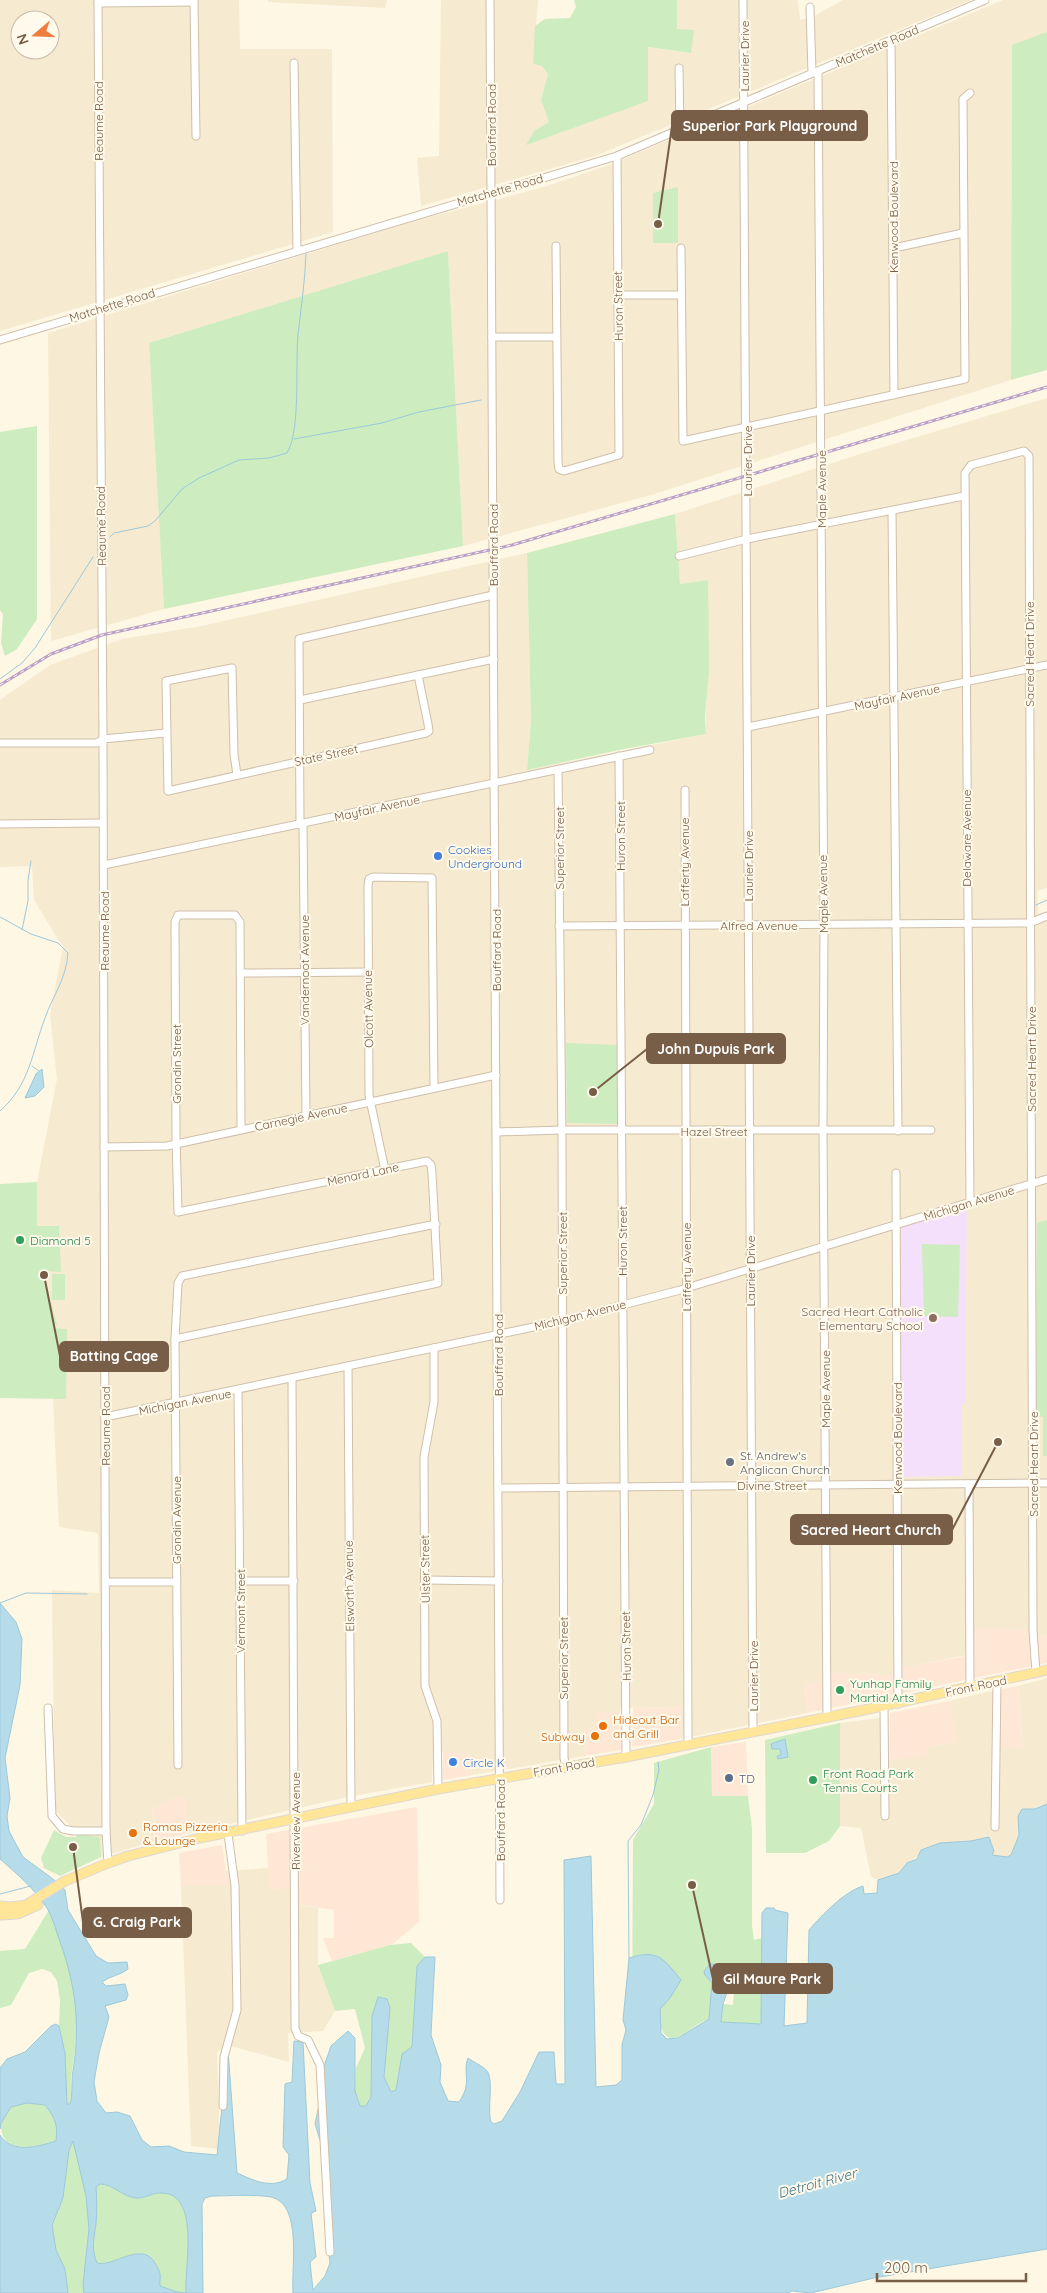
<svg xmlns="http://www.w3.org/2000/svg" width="1047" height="2293" viewBox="0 0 1047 2293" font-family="Quicksand,sans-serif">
	<rect width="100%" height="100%" fill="#fef7e3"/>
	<g fill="#f6ead1" fill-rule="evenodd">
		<path d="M0,0H239L240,49H332L333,232L0,331ZM20,20H50V50H20Z"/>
		<polygon points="268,0 387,0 385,8 268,2"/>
		<polygon points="441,0 538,0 533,64 542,66 548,74 541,100 549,122 534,131 527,144 647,47 690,53 677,30 677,0 798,0 800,20 814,16 843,0 971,0 595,156 421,206 417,158 439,156"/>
		<polygon points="1003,0 1047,0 1047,32 1012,46 1011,380 651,495 463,546 448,251 149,343 164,609 51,641 48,333 414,221 544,187 609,165"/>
		<polygon points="1047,398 1047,888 1037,891 1039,923 1047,920 1047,1635 1036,1637 966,1628 966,1655 912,1666 892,1666 892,1675 822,1674 822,1682 805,1684 807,1713 680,1739 681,1707 621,1708 620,1712 596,1712 596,1725 584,1730 585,1756 472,1775 471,1755 433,1752 432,1782 347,1797 186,1834 185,1797 177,1797 152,1809 155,1841 101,1857 100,1837 78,1834 55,1810 52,1590 99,1593 98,1533 59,1527 53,1398 66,1398 66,1329 54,1328 43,1271 60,1272 59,1226 37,1226 37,1182 57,1079 50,1014 63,947 34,900 32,866 0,867 0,700 50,665 122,639 202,626 527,553 531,721 527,770 706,734 708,580 680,584 675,514 860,454"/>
		<polygon points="1047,1678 1047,1804 1018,1816 1019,1835 1011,1855 1007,1857 992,1855 989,1838 971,1841 940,1843 907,1863 899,1873 878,1880 871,1877 861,1828 840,1826 840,1723 880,1718 882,1759 889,1760 928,1747 957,1742 949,1701 992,1691 992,1746 1023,1749 1018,1686"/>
		<polygon points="269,1868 270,1890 292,1887 293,1904 318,1908 318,1965 335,2011 323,2031 288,2033 289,2062 231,2046 217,2052 220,2149 191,2146 181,1886 228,1886 226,1871"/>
	</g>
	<g fill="#ffe7d6">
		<polygon points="966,1628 1025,1629 1036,1637 1047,1635 1047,1663 807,1713 805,1683 822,1682 822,1673 892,1675 892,1666 912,1666 965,1656"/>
		<polygon points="1018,1686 1023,1749 991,1747 992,1691"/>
		<polygon points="949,1701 958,1742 928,1747 927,1756 889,1760 890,1713"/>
		<polygon points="681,1707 680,1739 632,1747 633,1708"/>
		<polygon points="596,1712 620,1712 621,1750 585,1756 584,1730 596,1725"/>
		<polygon points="746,1742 748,1796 712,1796 711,1747"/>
		<polygon points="443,1752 471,1755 472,1775 443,1780"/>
		<polygon points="177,1797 185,1797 186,1834 155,1841 152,1809"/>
		<polygon points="417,1807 419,1922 391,1945 332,1961 323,1938 334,1938 334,1910 293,1904 292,1887 270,1890 266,1834"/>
		<polygon points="222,1845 228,1886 181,1886 179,1853"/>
	</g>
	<polygon fill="#f4e0fa" points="967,1206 965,1403 962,1404 961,1474 961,1476 901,1477 901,1229 903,1226"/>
	<g fill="#cdecc0">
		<polygon points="574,0 677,0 677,29 694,30 691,53 648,47 648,101 526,145 534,131 549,122 541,100 548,74 542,66 533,64 535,26 545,19 570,18 576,7"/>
		<polygon points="1047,32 1047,370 1011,380 1012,45"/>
		<polygon points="678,187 678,243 653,243 653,193"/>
		<polygon points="448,251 463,546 164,609 149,343"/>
		<polygon points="37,426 37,619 17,649 5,656 1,643 3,614 0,610 0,432"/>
		<polygon points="675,514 680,584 708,580 709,669 705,717 706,734 624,749 527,770 531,721 527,553"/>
		<polygon points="566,1043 617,1045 619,1124 567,1123"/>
		<polygon points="37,1182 37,1226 59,1226 61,1272 43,1271 50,1273 49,1279 45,1279 57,1325 53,1325 54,1328 67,1329 66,1399 0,1398 0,1184"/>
		<polygon points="1047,1220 1047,1456 1043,1456 1043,1417 1038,1416 1036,1401 1037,1223"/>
		<polygon points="922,1244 960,1245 958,1317 924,1316"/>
		<rect x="52" y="1274" width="13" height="26"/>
		<polygon points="840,1723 840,1826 829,1841 805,1853 766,1853 765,1740"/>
		<path d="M711,1747L712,1796H748L752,1828V1926L754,1940L761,1938V2024L721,2022L723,2004L733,2005L735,1972L729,1964H714L709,2019C692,2023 670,2056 660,2025L632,2027L633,1840L654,1804V1763Z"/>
		<polygon points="54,1830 66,1837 76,1837 78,1834 100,1837 101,1857 60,1876 44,1868 41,1858"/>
		<path d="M49,1910C59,1939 74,1970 76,2002C78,2027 75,2053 71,2078C70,2087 73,2095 69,2104H67L65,2053L59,2026L60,2000L57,1981L51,1972L42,1969L29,1973L11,2005L0,2008V1951L25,1949Z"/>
		<polygon points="411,1943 425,1957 417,1966 412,2047 402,2054 396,2090 391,2092 384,2077 390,2008 387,1999 378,1997 372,2016 371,2097 366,2106 360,2106 355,2091 356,2068 365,2048 355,2009 335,2011 318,1965 390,1945"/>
		<path d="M27,2103L45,2105C55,2117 58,2125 56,2141C40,2146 0,2157 1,2124C2,2118 8,2112 11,2107Z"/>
		<polygon points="73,2140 86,2196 89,2229 83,2284 84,2293 68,2293 65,2269 56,2250 52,2225 63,2198 69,2150"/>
		<path d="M100,2184C113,2184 123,2197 136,2198C145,2199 154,2192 162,2193C201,2194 184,2269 186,2293L177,2292L160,2286C159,2282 161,2279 160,2274C160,2271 157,2267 155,2263C142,2240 113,2268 97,2263C91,2250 94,2237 96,2223C97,2212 97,2199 96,2187Z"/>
	</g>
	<g fill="#b6dbe9" stroke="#9cc9db" fill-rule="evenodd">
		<polygon points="42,1069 44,1087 35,1096 25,1098 36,1074"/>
		<path d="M0,1603L16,1622L22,1639L20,1685L5,1758L10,1798L7,1816L9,1831L23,1857L53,1879L65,1890L68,1910L96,1956L108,1963L127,1962L128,1969C121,1975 110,1976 102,1982L106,1986L125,1984L128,1995L126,2000L105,2006L109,2017L99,2053L94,2082L97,2101L106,2113L117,2112L130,2116L142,2140L151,2147L169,2146L184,2152L217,2155L228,2050L237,2173C253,2180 270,2189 287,2179L289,2155L283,2147L285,2084L292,2082L294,2041L303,2042L310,2183L316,2211L311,2213L316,2257L310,2262L313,2290L325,2276L330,2263L325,2218L328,2166L315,2124L320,2100L321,2075L331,2046L348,2031L355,2038V2091L360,2106H366L371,2097L372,2016L378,1997L387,1999L390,2008L384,2077L391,2092L396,2090L402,2054L412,2047L417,1966L425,1957H435L431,2035L441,2065L440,2082L448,2101L459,2102C473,2082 462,2073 468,2058C473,2062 483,2066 487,2071C494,2080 487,2109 491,2122L494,2124L502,2121L520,2092L539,2052H554L556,2084H565L564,1860L591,1856L596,2087L616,2085L622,2080V2045L626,2030L623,2020L629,1958C658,1949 663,1958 681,1980L670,1998L660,2009L661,2033L667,2039L678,2038L709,2019L712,1983L705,1975L704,1971L710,1964L728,1965L735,1969L723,2004L721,2022L761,2024L762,1913L766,1908H774L775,1910L788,1913L784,2026L807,2023L809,1930C823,1914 844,1892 863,1886L864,1894L877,1893L878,1880L899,1873L907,1863L917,1859L921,1850L940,1843L971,1841L989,1837L994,1851L992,1855L1007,1857L1011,1855L1019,1835L1018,1816L1022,1809H1035L1047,1804V2249L874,2278L811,2293L792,2291L788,2293H293C291,2268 303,2204 271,2197C254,2194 230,2196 212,2196L205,2198L202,2204L203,2293H84L83,2284L89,2229L86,2196L73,2141L69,2150L63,2198L52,2225L56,2250L65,2269L68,2293H0V2135C12,2154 37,2147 56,2141C58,2125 55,2117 45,2105L27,2103L11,2107L1,2123L0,2129V2068L7,2059L25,2052L51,2026L56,2024L59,2026L65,2053L67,2104H70C73,2095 71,2082 73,2071C81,2022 75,1982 58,1936C55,1927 52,1916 47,1908C34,1888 17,1874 0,1859ZM100,2184C113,2184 123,2197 136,2198C145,2199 153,2192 162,2193C201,2194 184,2269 186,2293L177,2292L160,2286C159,2281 161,2279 160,2274C160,2271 157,2267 155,2263C142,2240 112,2268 97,2263C91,2250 94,2237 96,2224C97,2212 97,2199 96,2187Z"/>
		<polygon points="785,1739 788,1757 778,1759 777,1756 781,1755 780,1749 772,1749 771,1744"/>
	</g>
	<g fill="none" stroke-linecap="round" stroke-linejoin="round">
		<g stroke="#9cc9db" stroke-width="1">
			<polyline points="294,439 382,423 419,412 481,400"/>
			<path d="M110,537L114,533L148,526L155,521L182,489L199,478L239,460L269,458L287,453C301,430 295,365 298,335C301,308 305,282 306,254"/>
			<polyline points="0,679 22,663 35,648 93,557"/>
			<polyline points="1036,905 1047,900"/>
			<path d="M0,917L31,934L58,943L68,953C66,980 53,995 45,1018C32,1052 30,1085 0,1111"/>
			<polyline points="22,930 28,901 28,880 31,861"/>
			<polyline points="32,1066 39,1071"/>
			<polyline points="0,1603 26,1593 87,1594"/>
			<polyline points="0,1894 31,1886"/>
			<polyline points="629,1958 628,1841 641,1825 653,1795 659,1770 658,1762"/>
		</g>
		<defs>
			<g id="minor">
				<polyline points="98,0 103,739 106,1831 108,1863"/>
				<polyline points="194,0 196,136"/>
				<polyline points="490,0 500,1900"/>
				<polyline points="743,0 753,1732"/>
				<polyline points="98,3 194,2"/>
				<polyline points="810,7 812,73"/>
				<polyline points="891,40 894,395"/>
				<polyline points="294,63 297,250"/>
				<polyline points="679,68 680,129"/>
				<polyline points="818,71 824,925 823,1130 827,1718"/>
				<polyline points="556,246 558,462 559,469 564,471 619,455 617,156"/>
				<polyline points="681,248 683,441 965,379 963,99 970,93"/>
				<polyline points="894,248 963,233"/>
				<polyline points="617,295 681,295"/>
				<polyline points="492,337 556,337"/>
				<polyline points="0,340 617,156 985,0"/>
				<polyline points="892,511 898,1131"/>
				<polyline points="679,556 747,539 964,496"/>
				<polyline points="300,700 494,659"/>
				<polyline points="748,727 1047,665"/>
				<polyline points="0,743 97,743 103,739 166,733"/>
				<polyline points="619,756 626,1757"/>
				<polyline points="558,770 562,1139 564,1758 566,1767"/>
				<polyline points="237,775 234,754 232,668 166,681 168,791 426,733 429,731 428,724 418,675"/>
				<polyline points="685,790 688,1745"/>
				<polyline points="0,824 103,823"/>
				<polyline points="303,824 306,1116"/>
				<polyline points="300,825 299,639 493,595"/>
				<polyline points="104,865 650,750"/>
				<polyline points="559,926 1030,923 1047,916"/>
				<polyline points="241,973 368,972"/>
				<polyline points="497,1132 561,1130 931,1130"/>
				<polyline points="104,1147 167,1146 496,1075"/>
				<polyline points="385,1170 369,1095 368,886 369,879 373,877 432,878 434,1088"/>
				<polyline points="896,1173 898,1704"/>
				<polyline points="970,1203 965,473 971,465 1024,451 1029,456 1033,1630 1036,1673"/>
				<polyline points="175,1339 438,1283 432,1173 431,1165 427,1161 178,1212 176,1138 175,922 178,915 235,915 240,922 241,1130"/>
				<polyline points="434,1348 434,1402 424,1457 425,1686 437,1721 438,1789"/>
				<polyline points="348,1366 351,1806"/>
				<polyline points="292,1379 295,2028 298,2036 308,2040 320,2065 330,2252"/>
				<polyline points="238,1391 242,1831"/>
				<polyline points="105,1417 562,1321 680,1290 1047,1179"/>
				<polyline points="969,1485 970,1687"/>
				<polyline points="498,1488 1047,1483"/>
				<polyline points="425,1580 499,1581"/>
				<polyline points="240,1581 294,1581"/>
				<polyline points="106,1582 176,1582"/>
				<polyline points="884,1706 885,1816"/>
				<polyline points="48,1708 52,1816 63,1829 73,1831 106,1831"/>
				<polyline points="178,1765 175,1339 178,1283 182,1276 436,1224"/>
				<polyline points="995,1827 997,1682"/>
				<polyline points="223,2106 224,2057 237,2010 235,1886 228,1834"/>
			</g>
			<g id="major">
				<polyline points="0,1906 11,1907 26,1905 65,1881 108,1863 128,1856 200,1838 438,1789 626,1757 864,1710 1047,1670"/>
				<polyline points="0,1915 18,1914 38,1905"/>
			</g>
		</defs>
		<use href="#minor" stroke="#d0bfa9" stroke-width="9"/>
		<use href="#major" stroke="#dfd8d3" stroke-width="11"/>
		<use href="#minor" stroke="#fff" stroke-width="7"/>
		<use href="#major" stroke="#ffe699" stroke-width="9"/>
		<defs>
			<polyline id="rail" points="0,685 51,654 102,635 512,545 1047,387"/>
		</defs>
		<use href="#rail" stroke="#bba1c8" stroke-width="3"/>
		<use href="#rail" stroke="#fffaeb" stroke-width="1" stroke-dasharray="4" stroke-linecap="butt"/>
	</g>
	<g fill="#3f7fe0" stroke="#fffaeb" stroke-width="2">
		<circle cx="438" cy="856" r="5"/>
		<circle cx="453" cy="1762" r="5"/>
	</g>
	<g fill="#2e9e5b" stroke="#fffaeb" stroke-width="2">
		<circle cx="20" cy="1240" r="5"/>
		<circle cx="840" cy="1690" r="5"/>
		<circle cx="813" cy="1780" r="5"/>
	</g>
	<circle fill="#8d6e63" stroke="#fffaeb" stroke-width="2" cx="933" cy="1318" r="5"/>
	<circle fill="#6b7280" stroke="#fffaeb" stroke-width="2" cx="730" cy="1462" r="5"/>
	<g fill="#e8710a" stroke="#fffaeb" stroke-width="2">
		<circle cx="603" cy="1726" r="5"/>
		<circle cx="595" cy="1736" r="5"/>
		<circle cx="133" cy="1833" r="5"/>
	</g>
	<circle fill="#5c6f8a" stroke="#fffaeb" stroke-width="2" cx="729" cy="1778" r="5"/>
	<g text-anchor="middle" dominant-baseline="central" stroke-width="4" stroke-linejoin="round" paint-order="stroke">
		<g font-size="12" fill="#785e47" stroke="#fffaeb">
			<text transform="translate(877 46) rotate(-23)">Matchette Road</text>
			<text transform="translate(744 56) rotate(-90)">Laurier Drive</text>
			<text transform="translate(98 121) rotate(-90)">Reaume Road</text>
			<text transform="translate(491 125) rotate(-90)">Bouffard Road</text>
			<text transform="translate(500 190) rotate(-16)">Matchette Road</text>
			<text transform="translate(893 217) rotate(-90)">Kenwood Boulevard</text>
			<text transform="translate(112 305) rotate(-17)">Matchette Road</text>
			<text transform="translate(618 306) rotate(-91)">Huron Street</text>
			<text transform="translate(747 461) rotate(-90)">Laurier Drive</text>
			<text transform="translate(821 489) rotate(-90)">Maple Avenue</text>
			<text transform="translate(101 526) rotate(-91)">Reaume Road</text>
			<text transform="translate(493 545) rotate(-90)">Bouffard Road</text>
			<text transform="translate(1029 654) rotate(-90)">Sacred Heart Drive</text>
			<text transform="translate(897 697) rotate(-12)">Mayfair Avenue</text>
			<text transform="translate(326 755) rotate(-12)">State Street</text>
			<text transform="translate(377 808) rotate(-12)">Mayfair Avenue</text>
			<text transform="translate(620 836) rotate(-90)">Huron Street</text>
			<text transform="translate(966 838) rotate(-90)">Delaware Avenue</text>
			<text transform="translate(559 848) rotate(-90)">Superior Street</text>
			<text transform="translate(684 862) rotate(-90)">Lafferty Avenue</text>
			<text transform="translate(748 866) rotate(-90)">Laurier Drive</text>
			<text transform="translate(823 894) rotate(-91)">Maple Avenue</text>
			<text x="759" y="925">Alfred Avenue</text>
			<text transform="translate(104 931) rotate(-90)">Reaume Road</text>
			<text transform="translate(496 950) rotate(-90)">Bouffard Road</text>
			<text transform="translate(304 970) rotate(-90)">Vandernoot Avenue</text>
			<text transform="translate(368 1009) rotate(-91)">Olcott Avenue</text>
			<text transform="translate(1031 1059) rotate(-90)">Sacred Heart Drive</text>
			<text transform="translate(176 1064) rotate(-90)">Grondin Street</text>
			<text transform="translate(301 1117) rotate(-12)">Carnegie Avenue</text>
			<text x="714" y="1131">Hazel Street</text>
			<text transform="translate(363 1174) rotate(-12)">Menard Lane</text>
			<text transform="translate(969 1203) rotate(-17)">Michigan Avenue</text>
			<text transform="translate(622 1241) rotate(-90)">Huron Street</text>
			<text transform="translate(562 1253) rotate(-90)">Superior Street</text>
			<text transform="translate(686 1267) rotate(-90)">Lafferty Avenue</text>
			<text transform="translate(750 1271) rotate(-90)">Laurier Drive</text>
			<text transform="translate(580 1315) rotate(-14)">Michigan Avenue</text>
			<text transform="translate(498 1355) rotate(-90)">Bouffard Road</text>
			<text transform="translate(825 1389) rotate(-90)">Maple Avenue</text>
			<text transform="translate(185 1402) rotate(-11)">Michigan Avenue</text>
			<text transform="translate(105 1426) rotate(-90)">Reaume Road</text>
			<text transform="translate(897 1438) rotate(-90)">Kenwood Boulevard</text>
			<text transform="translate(1033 1464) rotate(-90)">Sacred Heart Drive</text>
			<text x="772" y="1485">Divine Street</text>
			<text transform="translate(176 1520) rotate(-90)">Grondin Avenue</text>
			<text transform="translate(425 1569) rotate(-91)">Ulster Street</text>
			<text transform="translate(349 1586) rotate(-91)">Elsworth Avenue</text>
			<text transform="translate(240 1611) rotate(-90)">Vermont Street</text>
			<text transform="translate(626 1646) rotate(-91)">Huron Street</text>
			<text transform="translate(563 1658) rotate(-90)">Superior Street</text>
			<text transform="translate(753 1676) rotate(-90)">Laurier Drive</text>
			<text transform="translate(976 1686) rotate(-12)">Front Road</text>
			<text transform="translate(564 1767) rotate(-10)">Front Road</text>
			<text transform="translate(500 1820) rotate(-90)">Bouffard Road</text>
			<text transform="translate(295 1821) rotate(-90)">Riverview Avenue</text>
		</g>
		<g font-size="12" fill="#366cbe" stroke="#fffaeb" text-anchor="start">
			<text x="448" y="849">Cookies<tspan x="448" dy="14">Underground</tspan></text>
			<text x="463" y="1762">Circle K</text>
		</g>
		<g font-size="12" fill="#27864d" stroke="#fffaeb" text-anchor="start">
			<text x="30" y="1240">Diamond 5</text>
			<text x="850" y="1683">Yunhap Family<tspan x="850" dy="14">Martial Arts</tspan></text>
			<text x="823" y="1773">Front Road Park<tspan x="823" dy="14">Tennis Courts</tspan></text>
		</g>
		<g font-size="12" fill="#785e54" stroke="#fffaeb" text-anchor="end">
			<text x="923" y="1311">Sacred Heart Catholic<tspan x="923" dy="14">Elementary School</tspan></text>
		</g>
		<g font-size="12" fill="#5b616d" stroke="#fffaeb" text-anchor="start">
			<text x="740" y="1455">St. Andrew's<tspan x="740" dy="14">Anglican Church</tspan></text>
		</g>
		<g font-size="12" fill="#c56008" stroke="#fffaeb" text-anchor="start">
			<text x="613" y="1719">Hideout Bar<tspan x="613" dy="14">and Grill</tspan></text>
			<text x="585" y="1736" text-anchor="end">Subway</text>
			<text x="143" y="1826">Romas Pizzeria<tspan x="143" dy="14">&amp; Lounge</tspan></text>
		</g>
		<g font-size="12" fill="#4e5e75" stroke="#fffaeb" text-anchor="start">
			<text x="739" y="1778">TD</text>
		</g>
		<g font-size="14" font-style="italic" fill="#3f768d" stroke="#fffaeb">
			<text transform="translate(817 2183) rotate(-15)">Detroit River</text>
		</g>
	</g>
	<path fill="none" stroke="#785e47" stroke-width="2" d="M658 224L672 126M593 1092L647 1049M44 1275L60 1356M998 1442L952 1530M73 1847L83 1922M692 1885L713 1979"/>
	<g fill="#785e47" stroke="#fffaeb" stroke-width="2">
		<circle cx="658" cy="224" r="5"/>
		<circle cx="593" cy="1092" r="5"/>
		<circle cx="44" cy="1275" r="5"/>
		<circle cx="998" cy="1442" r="5"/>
		<circle cx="73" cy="1847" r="5"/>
		<circle cx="692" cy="1885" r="5"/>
	</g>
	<g fill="#785e47" stroke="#785e47" stroke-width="2">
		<rect x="672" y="111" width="195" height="29" rx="5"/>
		<rect x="647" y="1034" width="138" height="29" rx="5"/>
		<rect x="60" y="1342" width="108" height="29" rx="5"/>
		<rect x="791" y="1515" width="161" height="29" rx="5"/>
		<rect x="83" y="1908" width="108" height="29" rx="5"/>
		<rect x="713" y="1964" width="119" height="29" rx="5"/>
	</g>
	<g font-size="14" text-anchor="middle" font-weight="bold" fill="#fff">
		<text x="770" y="131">Superior Park Playground</text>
		<text x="716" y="1054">John Dupuis Park</text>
		<text x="114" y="1361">Batting Cage</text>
		<text x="871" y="1535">Sacred Heart Church</text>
		<text x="137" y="1927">G. Craig Park</text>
		<text x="772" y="1984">Gil Maure Park</text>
	</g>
	<g transform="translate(35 35) rotate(251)"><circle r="24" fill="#fffaeb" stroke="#c9bca9"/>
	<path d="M0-4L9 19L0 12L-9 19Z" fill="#f07d40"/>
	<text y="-8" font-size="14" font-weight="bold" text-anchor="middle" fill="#785e47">N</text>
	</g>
	<path d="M877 2273v8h149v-8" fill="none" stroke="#785e47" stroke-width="2.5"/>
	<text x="884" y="2273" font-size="15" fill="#785e47" stroke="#fffaeb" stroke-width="4" paint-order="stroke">200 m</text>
</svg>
